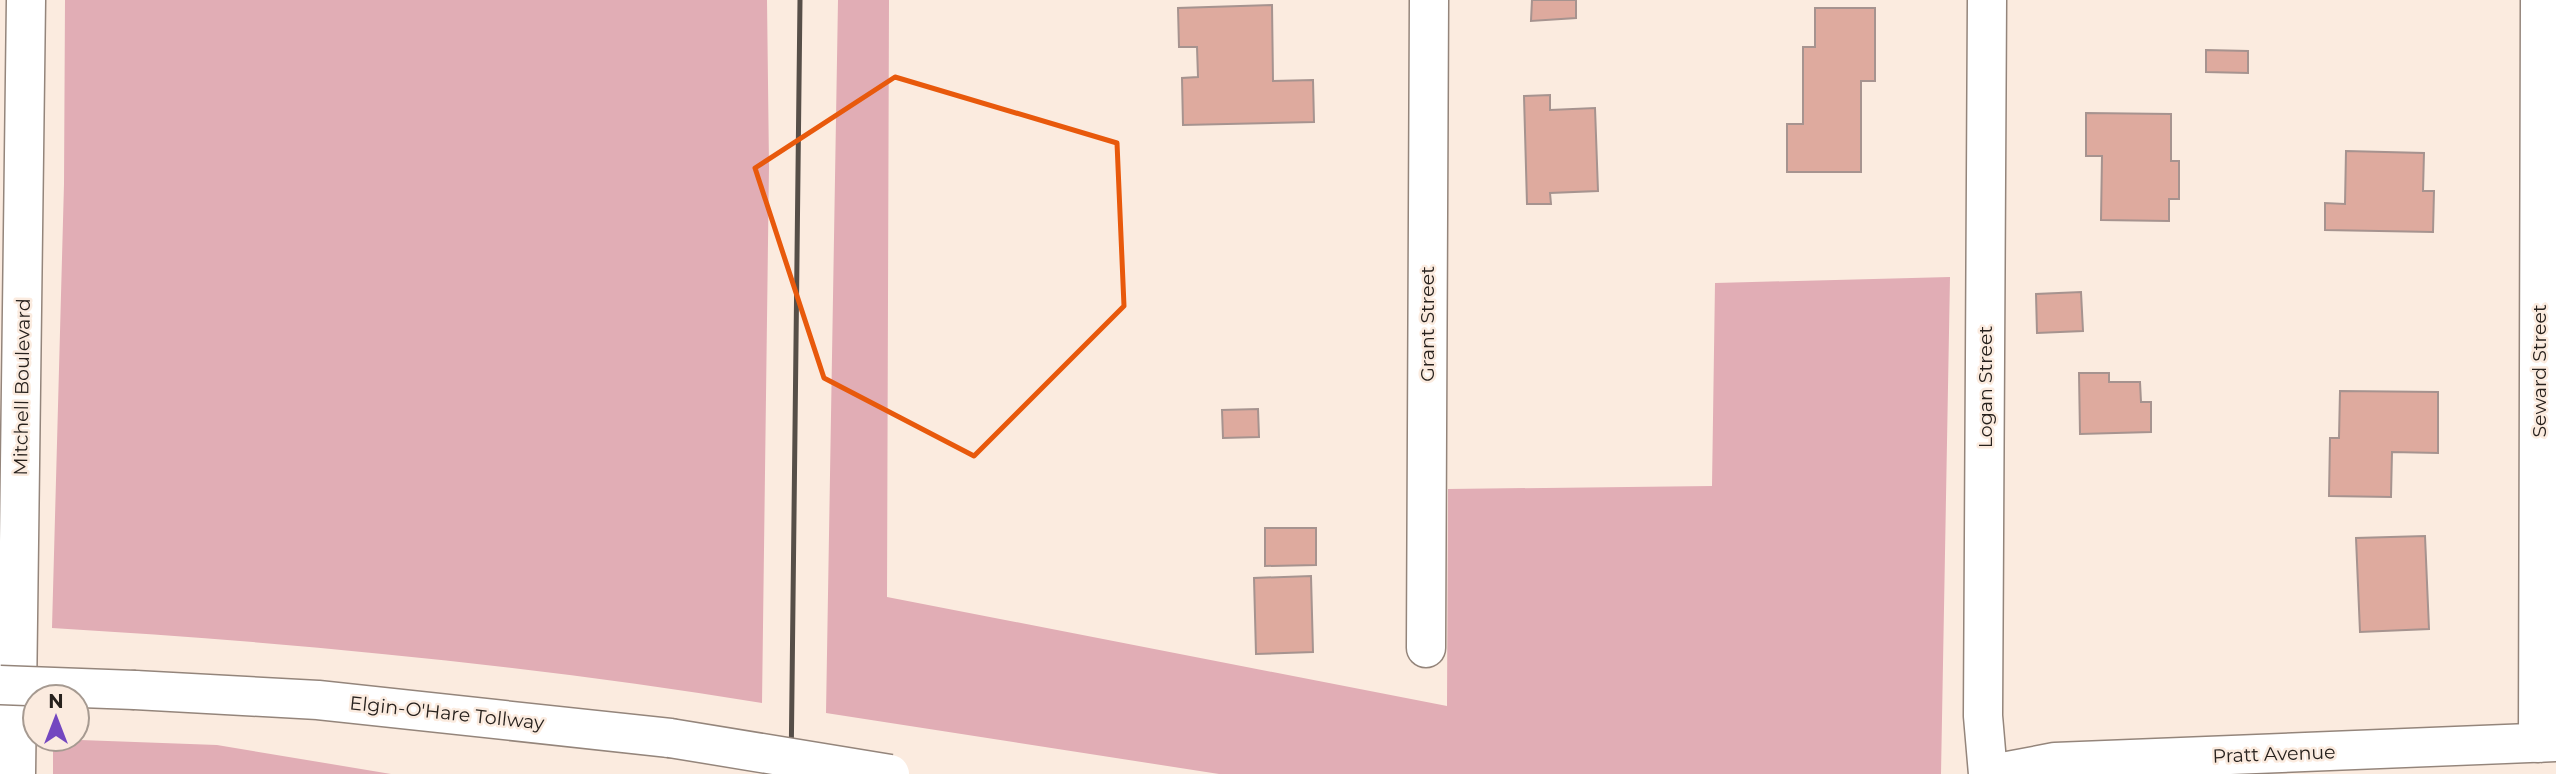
<svg xmlns="http://www.w3.org/2000/svg" width="2556" height="774" viewBox="0 0 2556 774" font-family="Montserrat,sans-serif">
	<rect width="100%" height="100%" fill="#fbebdf"/>
	<g fill="#e1adb5">
		<path d="M65,0H767L769,166L762,703C527,665 290,642 52,628L64,184Z"/>
		<polygon points="838,0 889,0 887,597 1447,706 1448,489 1712,486 1715,283 1950,277 1941,774 1219,774 826,713"/>
		<polygon points="53,739 217,745 391,774 53,774"/>
	</g>
	<g fill="#deaa9e" stroke="#a6938f" stroke-width="2">
		<polygon points="1532,0 1576,0 1576,18 1531,21"/>
		<polygon points="1272,5 1273,81 1313,80 1314,122 1183,125 1182,78 1198,77 1197,47 1179,47 1178,8"/>
		<polygon points="1815,8 1875,8 1875,81 1861,81 1861,172 1787,172 1787,124 1803,124 1803,47 1815,47"/>
		<polygon points="2206,50 2248,51 2248,73 2206,72"/>
		<polygon points="1550,95 1550,110 1595,108 1598,191 1550,193 1551,204 1527,204 1524,96"/>
		<polygon points="2086,113 2171,114 2171,161 2179,161 2179,199 2169,199 2169,221 2101,220 2102,156 2086,156"/>
		<polygon points="2346,151 2424,153 2423,191 2434,191 2433,232 2325,230 2325,203 2345,204"/>
		<polygon points="2081,292 2083,331 2037,333 2036,294"/>
		<polygon points="2079,373 2109,373 2109,382 2140,382 2141,402 2151,402 2151,432 2080,434"/>
		<polygon points="2340,391 2438,392 2438,453 2392,452 2391,497 2329,496 2330,438 2339,438"/>
		<polygon points="1258,409 1259,437 1223,438 1222,410"/>
		<polygon points="1265,528 1316,528 1316,565 1265,566"/>
		<polygon points="2425,536 2429,629 2360,632 2356,538"/>
		<polygon points="1311,576 1313,652 1256,654 1254,578"/>
	</g>
	<g fill="none" stroke-linecap="round" stroke-linejoin="round">
		<defs>
			<g id="street">
				<polyline points="1987,0 1983,716 1988,774"/>
				<polyline points="1426,648 1429,0"/>
				<polyline points="2538,743 2540,0"/>
				<polyline points="16,774 26,0"/>
				<polyline points="1992,774 2055,762 2556,742"/>
			</g>
			<polyline id="highway" points="135,690 318,700 670,738"/>
		</defs>
		<use href="#street" stroke="#94857b" stroke-width="41"/>
		<use href="#highway" stroke="#94857b" stroke-width="41"/>
		<use href="#street" stroke="#fff" stroke-width="38"/>
		<use href="#highway" stroke="#fff" stroke-width="38"/>
		<polyline stroke="#564e48" stroke-width="5" points="791,774 800,0"/>
		<defs>
			<g id="highway-bridge">
				<polyline points="0,685 135,690"/>
				<polyline points="670,738 890,774"/>
			</g>
		</defs>
		<use href="#highway-bridge" stroke="#94857b" stroke-width="41" stroke-linecap="butt"/>
		<use href="#highway-bridge" stroke="#fff" stroke-width="38"/>
	</g>
	<path fill="none" stroke="#e8590c" stroke-width="5" stroke-linejoin="round" d="M895,77L1117,143L1124,306L974,456L824,378L755,168Z"/>
	<g text-anchor="middle" dominant-baseline="central" stroke-width="5" stroke-linejoin="round" paint-order="stroke">
		<g font-size="19" fill="#27211d" stroke="#fbebdf">
			<text transform="translate(1427 324) rotate(-90)">Grant Street</text>
			<text transform="translate(2539 371) rotate(-90)">Seward Street</text>
			<text transform="translate(22 387) rotate(-89)">Mitchell Boulevard</text>
			<text transform="translate(1985 387) rotate(-90)">Logan Street</text>
			<text transform="translate(447 713) rotate(6)">Elgin-O'Hare Tollway</text>
			<text transform="translate(2274 754) rotate(-2)">Pratt Avenue</text>
		</g>
	</g>
	<g transform="translate(56 718)"><circle r="33" fill="#fbebdf" stroke="#a69a91" stroke-width="2"/>
	<path d="M0-5L12 26L0 18L-12 26Z" fill="#7347c0"/>
	<text y="-10" font-size="19" font-weight="bold" text-anchor="middle" fill="#27211d">N</text>
	</g>
</svg>
